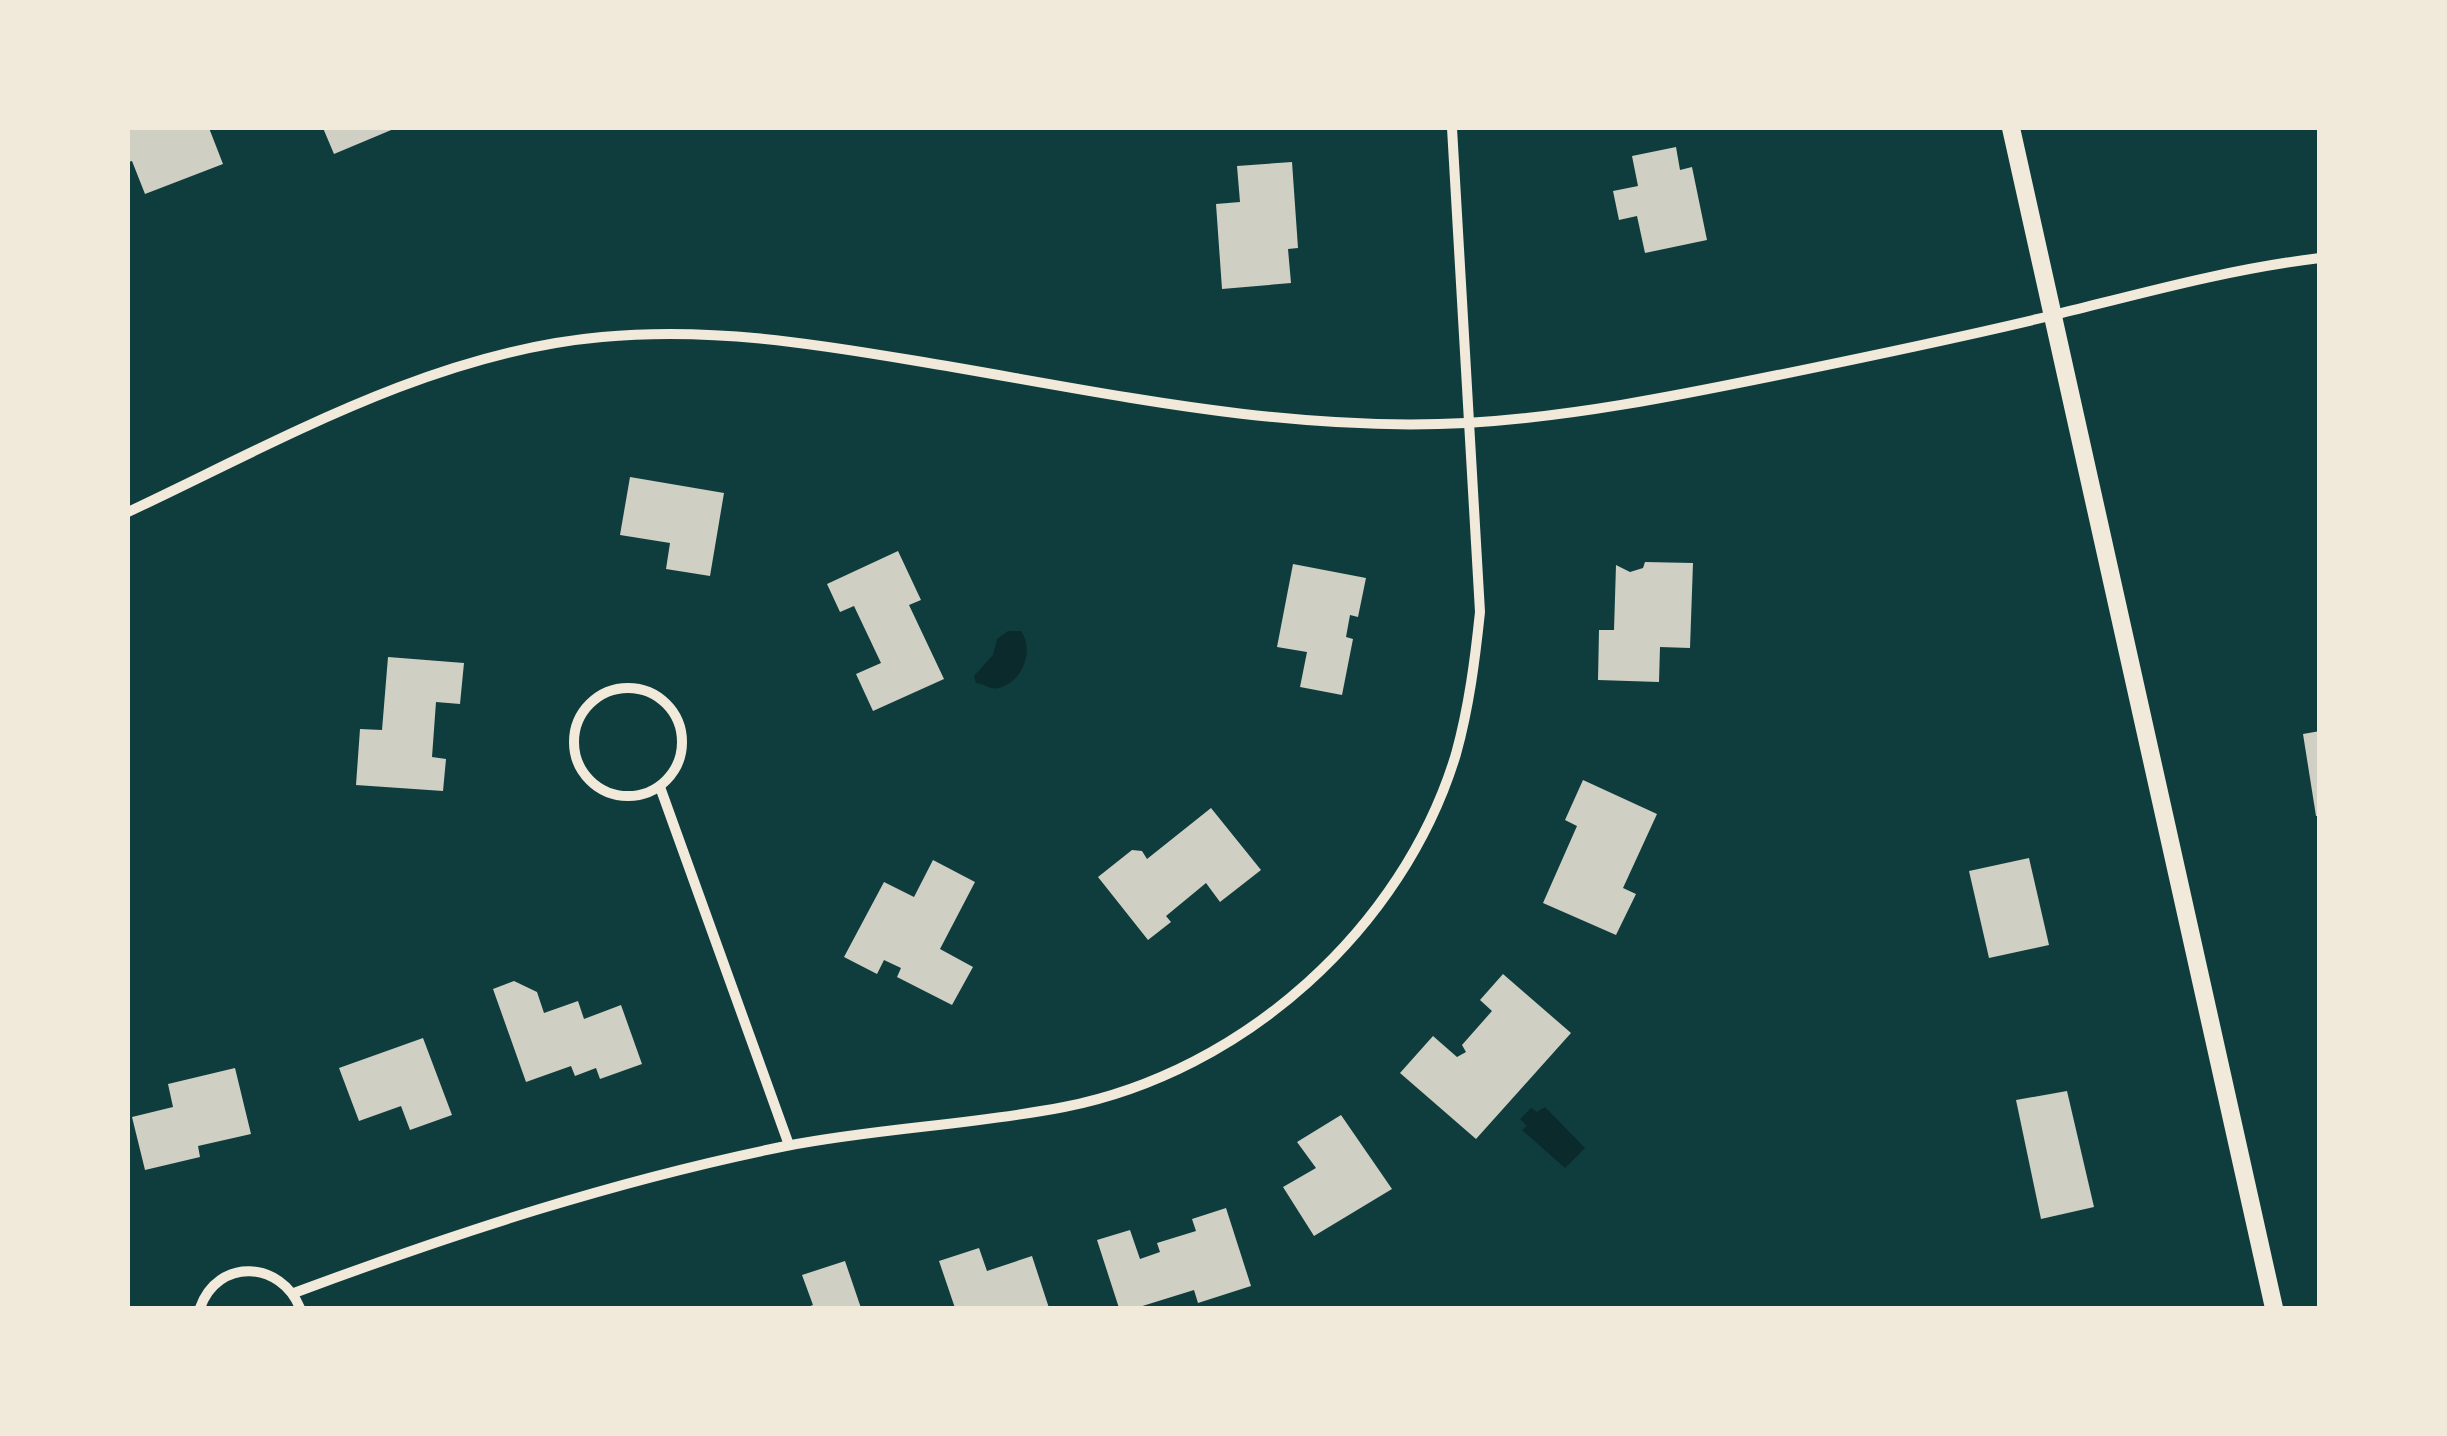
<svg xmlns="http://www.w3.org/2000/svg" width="2447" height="1436" viewBox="0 0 2447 1436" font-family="'Roboto Condensed',sans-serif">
	<rect width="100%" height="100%" fill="#0f3d3e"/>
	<g fill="#0a2a2b">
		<path d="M1008,631H1021C1035,651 1022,682 999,688C990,690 985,684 976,683L974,676L993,655L997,639Z"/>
		<polygon points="1545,1107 1585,1148 1565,1168 1522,1130 1527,1126 1520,1119 1531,1108 1537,1112"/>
	</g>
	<g fill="#cfcfc3">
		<polygon points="128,128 209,128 223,164 145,194 132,161 128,162"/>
		<polygon points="323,128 396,128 334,154"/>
		<polygon points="1676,147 1680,170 1692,167 1707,240 1645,253 1637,216 1619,220 1613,191 1638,186 1632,156"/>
		<polygon points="1292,162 1298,248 1288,249 1291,283 1222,289 1216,204 1240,202 1237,166"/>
		<polygon points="630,477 724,493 710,576 666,569 670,543 620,535"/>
		<polygon points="898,551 921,600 909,605 944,679 873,711 856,674 881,663 854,606 840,612 827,584"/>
		<polygon points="1645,562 1693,563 1690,648 1660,647 1659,682 1598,680 1599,630 1614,630 1616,565 1630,572 1643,568"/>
		<polygon points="1293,564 1366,578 1358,617 1350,615 1346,637 1353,639 1342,695 1300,687 1307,652 1277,647"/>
		<polygon points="388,657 464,663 460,704 436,702 432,757 446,759 443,791 356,785 360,729 382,730"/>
		<polygon points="2320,731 2320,816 2316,816 2303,734"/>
		<polygon points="1583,780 1657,814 1623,888 1636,894 1616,935 1543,903 1577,826 1565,820"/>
		<polygon points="1211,808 1261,870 1220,902 1206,883 1166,916 1171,922 1148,940 1098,877 1132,850 1142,851 1147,859"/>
		<polygon points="2029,858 2049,945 1989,958 1969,871"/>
		<polygon points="933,860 975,882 940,949 973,967 952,1005 897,977 901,968 884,960 877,974 844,957 884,882 914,897"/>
		<polygon points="1503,974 1571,1033 1476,1139 1400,1073 1433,1036 1457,1057 1466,1052 1462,1045 1492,1011 1480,1000"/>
		<polygon points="514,981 537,992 544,1013 578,1001 584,1019 621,1005 642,1064 600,1079 596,1068 575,1076 571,1066 526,1082 493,989"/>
		<polygon points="423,1038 452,1115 410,1130 401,1106 359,1121 339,1068"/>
		<polygon points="235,1068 251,1134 198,1146 200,1157 145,1170 132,1117 173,1107 168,1084"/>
		<polygon points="2067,1091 2094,1207 2041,1219 2016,1100"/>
		<polygon points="1341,1115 1392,1189 1314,1236 1283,1187 1316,1168 1297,1142"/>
		<polygon points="1226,1208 1251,1286 1198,1303 1194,1290 1136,1308 1119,1308 1097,1240 1130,1230 1140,1259 1160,1252 1157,1243 1196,1231 1192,1219"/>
		<polygon points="979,1248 987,1271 1032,1256 1049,1308 955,1308 939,1261"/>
		<polygon points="845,1261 861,1308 805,1308 813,1305 802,1275"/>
	</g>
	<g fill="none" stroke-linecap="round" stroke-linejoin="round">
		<g stroke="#f1e9da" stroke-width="10">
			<path d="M128,512C279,441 433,352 602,337C710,327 811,343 917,361C1099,391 1281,433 1466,423C1571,417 1675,396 1778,375C1871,356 1963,337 2054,315C2143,293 2229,269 2320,258"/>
			<circle cx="628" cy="742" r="54"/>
			<polyline points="660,787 789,1145"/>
			<path d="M294,1293C455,1233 617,1180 786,1146C878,1128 972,1125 1064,1107C1243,1072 1403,929 1456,754C1469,707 1475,660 1480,612L1452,128"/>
			<path d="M200,1308C218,1257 281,1261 300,1308"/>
		</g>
		<polyline stroke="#f1e9da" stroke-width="18" points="2011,128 2274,1308"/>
	</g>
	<rect width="2447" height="1436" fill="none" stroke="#f1e9da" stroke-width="260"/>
</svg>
